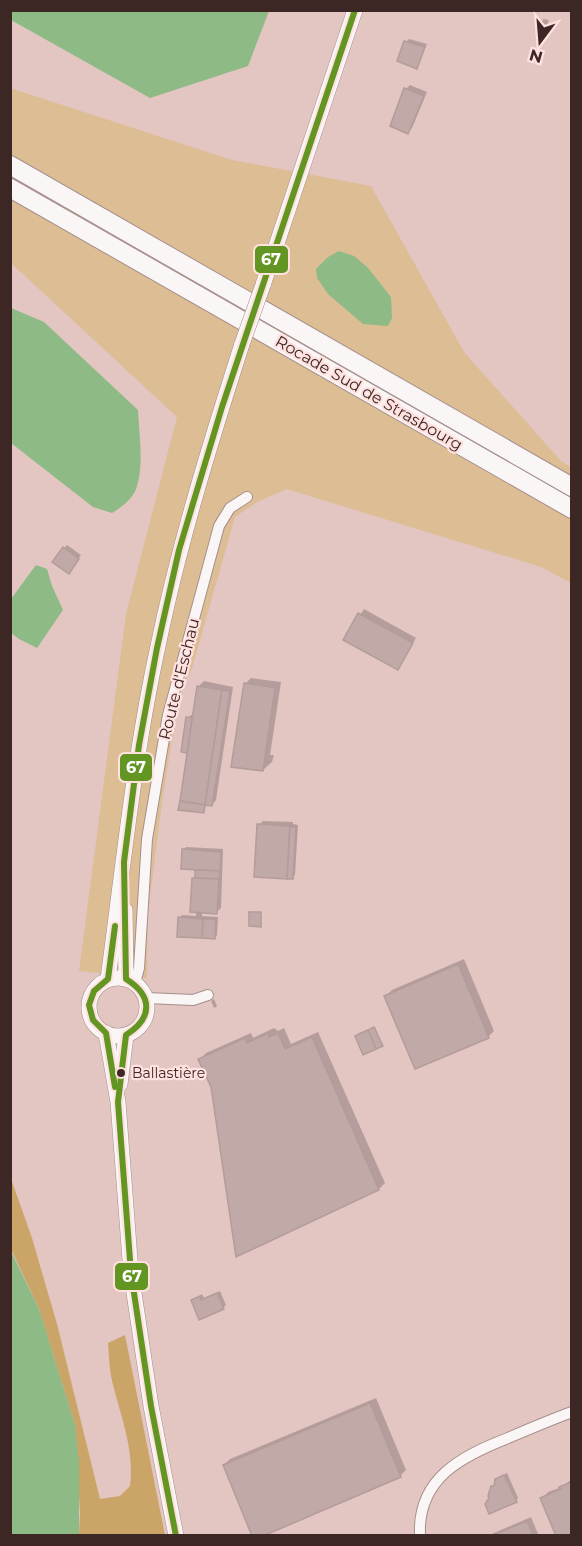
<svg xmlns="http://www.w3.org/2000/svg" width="582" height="1546" viewBox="0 0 582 1546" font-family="Montserrat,sans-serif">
	<rect width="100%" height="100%" fill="#e3c5c2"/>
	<polygon fill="#ddbd94" points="10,88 232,160 371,186 464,352 561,461 571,467 571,583 541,567 287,489 257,502 235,517 192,668 180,690 162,802 148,913 147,978 79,971 126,614 177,417 11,263"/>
	<path fill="#caa567" d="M10,1176L32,1238L57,1324L100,1499L120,1496L130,1486C135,1447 119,1413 111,1376C109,1365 109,1354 108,1343L125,1335L165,1535H79L80,1513L75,1425L39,1309L11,1249Z"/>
	<g fill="#8eba86">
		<polygon points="11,10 269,10 269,11 248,66 150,98 11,20"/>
		<polygon points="339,251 354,256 368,268 391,297 392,318 388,326 363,324 328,294 317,278 316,269 328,257"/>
		<path d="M11,308L44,322L138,410C139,434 144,463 137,486C134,498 122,507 112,513L93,507L11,443Z"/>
		<polygon points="36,565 47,569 52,586 63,610 37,648 19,639 10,632 11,599"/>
		<polygon points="10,1249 39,1309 75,1425 79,1462 79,1535 11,1535"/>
	</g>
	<g fill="#0003">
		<polygon points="543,19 549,20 547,25 542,23"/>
		<polygon points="409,39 427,44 416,67 406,42"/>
		<polygon points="410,85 427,92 412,128 408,132 406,89"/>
		<polygon points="67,545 81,555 71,569 64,548"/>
		<polygon points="364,609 416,638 397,669 345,639"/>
		<polygon points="251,678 281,682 270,755 274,755 272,762 263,770 245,684"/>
		<polygon points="204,681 233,687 216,800 212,805 207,804 203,812 189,748 186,751 188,718 191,715 194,715 198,687"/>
		<polygon points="263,821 293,822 293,824 298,825 295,875 292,878 256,875 259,825"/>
		<polygon points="186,847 223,849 221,908 217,912 202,911 202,916 218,917 217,935 215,938 180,918 182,915 196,916 194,879 196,876 197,868 183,850"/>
		<polygon points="464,959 494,1031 488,1037 386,996 392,990"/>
		<polygon points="214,999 217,1006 214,1008 211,1001"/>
		<polygon points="375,1027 382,1045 356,1036 359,1033"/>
		<polygon points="274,1028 278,1031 284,1028 291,1044 318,1032 385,1183 379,1189 212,1087 200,1059 206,1053 251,1033 253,1038"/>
		<polygon points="220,1291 226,1305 223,1308 192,1301 202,1294 204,1298"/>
		<polygon points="376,1398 406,1470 400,1476 224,1465 230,1459"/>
		<polygon points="507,1473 518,1498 516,1501 491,1498 496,1479"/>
		<polygon points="572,1479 572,1536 542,1498 548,1492 562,1487"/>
		<polygon points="531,1517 539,1536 487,1536"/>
	</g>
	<g fill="#c0a9a6" stroke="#b39c99" stroke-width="1.5">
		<polygon points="404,41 425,47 417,69 397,61"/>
		<polygon points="404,88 424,96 408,134 390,126"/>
		<polygon points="63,547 79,559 69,574 52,562"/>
		<polygon points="358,613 413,643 398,670 343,640"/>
		<polygon points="244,683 275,688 263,771 231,767"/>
		<polygon points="197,686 222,690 205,805 180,801"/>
		<polygon points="222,690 230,691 212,806 205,805"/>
		<polygon points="186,717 192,718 187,753 181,752"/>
		<polygon points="180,801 205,805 204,813 178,810"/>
		<polygon points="257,824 290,826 287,879 254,877"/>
		<polygon points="290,827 296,827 293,879 287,879"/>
		<polygon points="182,849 221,852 220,871 181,869"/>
		<polygon points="195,870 220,871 219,879 195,878"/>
		<polygon points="192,878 219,879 217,914 190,912"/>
		<polygon points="249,912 261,912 261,927 249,926"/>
		<polygon points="178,917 203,919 202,938 177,937"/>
		<polygon points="203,919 216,919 215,939 202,938"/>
		<polygon points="458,964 489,1038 415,1069 384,996"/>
		<polygon points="374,1027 383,1046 376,1049 368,1030"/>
		<polygon points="368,1030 376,1049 363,1055 355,1036"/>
		<polygon points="268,1033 269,1037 278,1033 285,1049 312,1037 379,1190 236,1257 211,1087 198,1059 245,1038 247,1043"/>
		<polygon points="217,1293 224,1309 199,1320 191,1300 200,1296 201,1300"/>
		<polygon points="370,1403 401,1477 263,1536 252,1536 223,1465"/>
		<polygon points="504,1475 517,1502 489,1514 485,1504 489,1498 488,1496 491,1486 494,1486 495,1479"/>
		<polygon points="571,1482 572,1536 556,1536 540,1498 561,1489 559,1487"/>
		<polygon points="527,1521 533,1536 491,1536"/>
	</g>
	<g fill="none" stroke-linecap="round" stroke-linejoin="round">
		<defs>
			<g id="minor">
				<polyline points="135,983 139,968 147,839 168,715 219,526 230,508 247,497"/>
				<polyline points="146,998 193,1000 208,995"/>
				<path d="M420,1536C417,1478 462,1456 508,1438C529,1429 550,1420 572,1412"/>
			</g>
			<g id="secondary">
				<polyline points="263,285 355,10"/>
				<polyline points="125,910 126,979"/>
				<circle cx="118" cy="1007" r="29"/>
				<path d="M108,979C123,868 134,756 158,646C179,544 210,444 242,344"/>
				<polyline points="106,1033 118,1102 131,1273 151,1406 176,1536"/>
				<polyline points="120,1084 126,1035"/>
			</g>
			<g id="trunk">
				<polyline points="10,165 572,487"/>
				<polyline points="10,188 572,509"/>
			</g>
		</defs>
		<use href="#minor" stroke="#a58f8d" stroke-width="12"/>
		<use href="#secondary" stroke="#a58f8d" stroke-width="16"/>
		<use href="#trunk" stroke="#a58f8d" stroke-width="20"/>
		<use href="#minor" stroke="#fbf6f6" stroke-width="10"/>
		<use href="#secondary" stroke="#fbf6f6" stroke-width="15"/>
		<use href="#trunk" stroke="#fbf6f6" stroke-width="18"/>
		<defs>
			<polyline id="secondary-bridge" points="242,344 263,285"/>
		</defs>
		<use href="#secondary-bridge" stroke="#a58f8d" stroke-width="16" stroke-linecap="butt"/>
		<use href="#secondary-bridge" stroke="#fbf6f6" stroke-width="15"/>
		<defs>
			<g id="bus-1">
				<polyline points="115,926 108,979 94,991 89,1005 93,1020 106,1033 115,1087"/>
				<path d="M176,1536L151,1406L131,1273L118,1102L126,1035C153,1018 153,996 126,979L124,862L139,745L157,648L179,550L222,407L355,10"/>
			</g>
		</defs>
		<use href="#bus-1" stroke="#ffe2df" stroke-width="10"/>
		<use href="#bus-1" stroke="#639523" stroke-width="6"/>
	</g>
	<circle fill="#3c2725" stroke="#ffe2df" stroke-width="2" cx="121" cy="1073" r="5"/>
	<g text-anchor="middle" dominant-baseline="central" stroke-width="4.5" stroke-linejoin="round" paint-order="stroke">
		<g font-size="14" fill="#3c2725" stroke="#ffe2df" text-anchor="start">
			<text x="132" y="1073">Ballastière</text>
		</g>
		<g font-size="16" fill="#3c2725" stroke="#ffe2df">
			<text transform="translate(369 393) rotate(30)">Rocade Sud de Strasbourg</text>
			<text transform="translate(179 679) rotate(-76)">Route d'Eschau</text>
		</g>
	</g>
	<g stroke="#ffe2df" stroke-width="2">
		<rect x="254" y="245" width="35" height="29" rx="6" fill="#639523"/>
		<rect x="119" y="753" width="34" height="29" rx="6" fill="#639523"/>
		<rect x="114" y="1262" width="35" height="29" rx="6" fill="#639523"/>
	</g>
	<g font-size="16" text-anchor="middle" font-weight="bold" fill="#fff">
		<text x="271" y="265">67</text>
		<text x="136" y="773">67</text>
		<text x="132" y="1282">67</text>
	</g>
	<rect width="582" height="1546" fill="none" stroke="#3c2725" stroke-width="24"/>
	<g transform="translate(540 42) rotate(196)" stroke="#ffe2df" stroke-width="4.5" paint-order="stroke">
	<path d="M0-4.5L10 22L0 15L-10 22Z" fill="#3c2725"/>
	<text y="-9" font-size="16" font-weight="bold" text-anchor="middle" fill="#3c2725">N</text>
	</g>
</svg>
